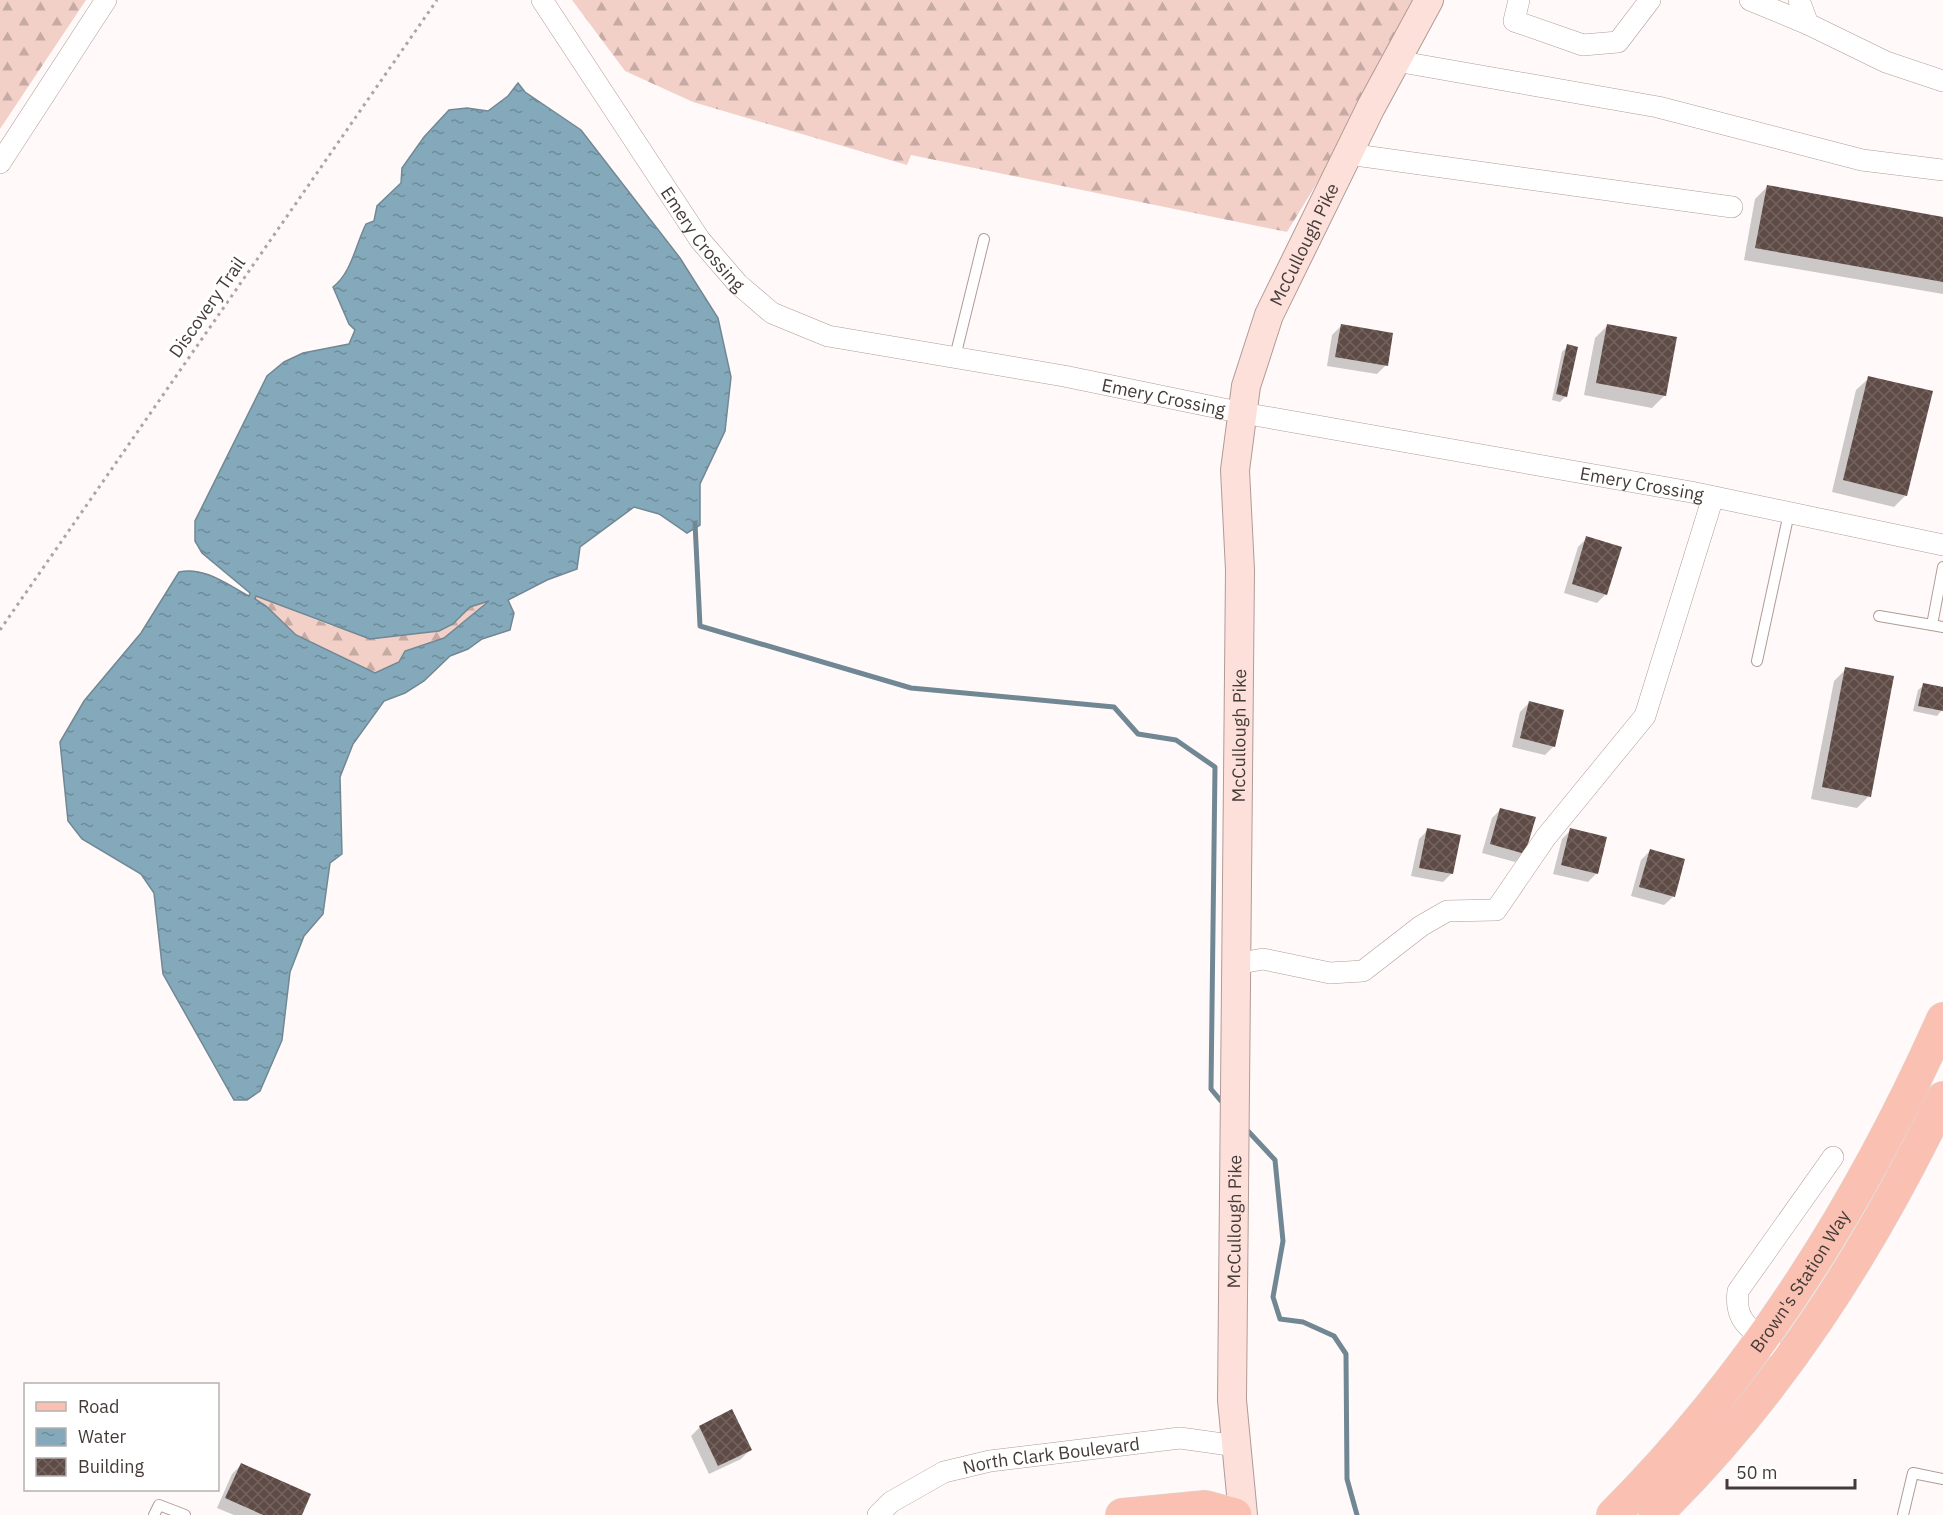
<svg xmlns="http://www.w3.org/2000/svg" width="1943" height="1515" viewBox="0 0 1943 1515" font-family="'IBM Plex Sans',sans-serif">
	<defs>
		<pattern id="forest-firs" width="22" height="20" patternUnits="userSpaceOnUse" patternTransform="scale(1.5)"><rect width="22" height="20" fill="#f2d0c8"/><path d="M5 1l3.5 6h-7zM16 11l3.5 6h-7z" fill="#c6aaa3"/></pattern>
		<pattern id="water-ripples" width="26" height="14" patternUnits="userSpaceOnUse" patternTransform="scale(1.5)"><rect width="26" height="14" fill="#84a9bb"/><path d="M2 4q2-2 4 0t4 0M15 11q2-2 4 0t4 0" fill="none" stroke="#6e8b99"/></pattern>
		<pattern id="building-cross-hatch" width="8" height="8" patternUnits="userSpaceOnUse" patternTransform="scale(1.5)"><rect width="8" height="8" fill="#5e4b46"/><path d="M0 0l8 8M0 8l8-8" fill="none" stroke="#73635f"/></pattern>
	</defs>
	<rect width="100%" height="100%" fill="#fffaf9"/>
	<g fill="url(#forest-firs)">
		<polygon points="0,0 86,0 0,129"/>
		<polygon points="572,0 1429,0 1287,232 911,155 907,165 693,102 625,71"/>
		<polygon points="256,596 332,626 453,623 470,607 490,599 444,638 405,651 400,662 375,673 296,635 266,606 255,599"/>
	</g>
	<path fill="url(#water-ripples)" stroke="#718894" stroke-width="1.5" fill-rule="evenodd" d="M518,83L525,92L581,130L680,258L718,318L731,377L725,431L700,484V525L687,533L659,514L634,507L580,547L577,569L547,580L508,600L514,613L510,630L482,639L468,649L450,656L424,681L405,693L384,701L353,744L340,777L342,854L330,863L323,914L304,936L290,972L282,1040L260,1091L247,1100H234L163,974L154,893L141,874L82,839L68,821L60,742L84,701L141,633L179,572C204,566 228,585 249,596L250,593L202,553L195,541V521L267,376L284,362L303,353L349,344L355,330L349,324L333,287C352,272 355,246 366,224L374,221L377,206L401,183L402,168L424,137L449,110L467,108L488,111L508,96ZM256,596L370,639L439,631L453,624L470,607L489,601L444,638L405,651L399,662L375,673L296,635L266,606L255,599Z"/>
	<g fill="#0003">
		<polygon points="1767,187 1943,219 1943,294 1744,260 1755,199"/>
		<polygon points="1608,325 1665,395 1652,408 1584,395 1595,338"/>
		<polygon points="1341,326 1386,365 1377,374 1327,366 1332,335"/>
		<polygon points="1568,346 1566,396 1560,402 1552,400 1562,352"/>
		<polygon points="1869,378 1906,495 1894,507 1832,492 1856,390"/>
		<polygon points="1587,538 1606,594 1597,603 1564,593 1578,547"/>
		<polygon points="1846,669 1869,796 1857,808 1811,799 1834,681"/>
		<polygon points="1924,685 1943,689 1942,710 1937,716 1913,711 1918,690"/>
		<polygon points="1529,703 1554,746 1545,755 1512,747 1520,712"/>
		<polygon points="1501,809 1524,853 1515,862 1482,853 1492,818"/>
		<polygon points="1428,830 1452,873 1443,882 1411,876 1419,839"/>
		<polygon points="1571,830 1597,873 1588,882 1553,874 1562,839"/>
		<polygon points="1650,851 1674,896 1664,905 1631,896 1641,860"/>
		<polygon points="700,1427 750,1450 741,1459 709,1474 691,1436"/>
		<polygon points="241,1465 300,1515 234,1515 217,1508 232,1474"/>
	</g>
	<g fill="none" stroke-linecap="round" stroke-linejoin="round">
		<g stroke="#718894" stroke-width="5">
			<polyline points="695,523 700,626 911,688 1114,707 1138,734 1176,740 1215,767 1211,1089 1221,1101"/>
			<polyline points="1248,1131 1275,1160 1283,1241 1273,1297 1280,1319 1303,1322 1334,1336 1346,1354 1347,1479 1357,1515"/>
		</g>
	</g>
	<g fill="url(#building-cross-hatch)">
		<polygon points="1767,185 1943,217 1943,282 1755,248"/>
		<polygon points="1341,324 1393,333 1388,366 1335,357"/>
		<polygon points="1607,324 1677,337 1666,396 1596,383"/>
		<polygon points="1567,344 1578,347 1567,397 1556,394"/>
		<polygon points="1868,376 1933,391 1907,496 1843,480"/>
		<polygon points="1586,536 1622,547 1607,595 1572,584"/>
		<polygon points="1845,667 1894,676 1871,797 1822,787"/>
		<polygon points="1923,683 1943,687 1943,711 1918,706"/>
		<polygon points="1529,701 1564,710 1555,747 1520,738"/>
		<polygon points="1500,808 1536,817 1525,854 1490,844"/>
		<polygon points="1427,828 1461,835 1453,874 1419,868"/>
		<polygon points="1570,828 1607,837 1598,874 1561,865"/>
		<polygon points="1650,849 1685,859 1675,897 1639,887"/>
		<polygon points="732,1409 752,1450 718,1466 699,1426"/>
		<polygon points="241,1463 311,1494 302,1515 263,1515 225,1498"/>
	</g>
	<g fill="none" stroke-linecap="round" stroke-linejoin="round">
		<defs>
			<g id="lane">
				<polyline points="955,357 984,239"/>
				<polyline points="1943,567 1932,625 1943,627"/>
				<polyline points="1879,616 1932,625"/>
				<polyline points="1757,661 1789,513"/>
				<polyline points="154,1515 159,1505 185,1515"/>
				<polyline points="1903,1515 1913,1473 1943,1479"/>
			</g>
			<g id="street">
				<path id="s1" d="M542,0L700,240L738,284L772,313L828,336L1064,376L1243,413L1691,492L1943,545"/>
				<polyline points="1519,0 1514,21 1583,45 1618,42 1650,0"/>
				<polyline points="1750,0 1808,24"/>
				<polyline points="1799,0 1808,24 1886,62 1943,81"/>
				<polyline points="1396,61 1658,107 1862,160 1943,170"/>
				<polyline points="1348,154 1732,207"/>
				<polyline points="0,163 106,0"/>
				<polyline points="1236,964 1263,959 1330,973 1363,971 1421,926 1447,911 1496,910 1546,837 1645,716 1713,497"/>
				<path d="M1770,1346C1750,1328 1734,1321 1738,1291L1833,1157"/>
				<path id="s2" d="M878,1515L891,1502L944,1472L990,1461L1180,1438L1237,1446"/>
			</g>
			<g id="secondary">
				<path id="s3" d="M1243,1515L1232,1400L1240,570L1235,470L1246,386L1269,315L1371,107L1429,0"/>
			</g>
			<g id="primary">
				<polyline points="1122,1515 1205,1507 1235,1515"/>
				<path id="s4" d="M1613,1515C1754,1374 1862,1201 1943,1019"/>
				<path d="M1655,1515C1778,1395 1869,1252 1943,1098"/>
			</g>
		</defs>
		<use href="#lane" stroke="#b19b96" stroke-width="12"/>
		<use href="#street" stroke="#b19b96" stroke-width="22"/>
		<use href="#secondary" stroke="#b19b96" stroke-width="30"/>
		<use href="#primary" stroke="#dad8d7" stroke-width="34"/>
		<polyline stroke="#aca5a3" stroke-width="3" stroke-dasharray="3 4.5" stroke-linecap="butt" points="0,630 437,0"/>
		<use href="#lane" stroke="#fff" stroke-width="10"/>
		<use href="#street" stroke="#fff" stroke-width="21"/>
		<use href="#secondary" stroke="#fce0d9" stroke-width="28"/>
		<use href="#primary" stroke="#fac1b3" stroke-width="33"/>
	</g>
	<g text-anchor="middle" dominant-baseline="central" stroke-width="6" stroke-linejoin="round" paint-order="stroke">
		<g font-size="18" fill="#443b38" stroke="#fff">
			<text stroke="none"><textPath href="#s1" startOffset="288">Emery Crossing</textPath></text>
			<text stroke="none"><textPath href="#s3" startOffset="1284">McCullough Pike</textPath></text>
			<text transform="translate(207 307) rotate(-55)">Discovery Trail</text>
			<text stroke="none"><textPath href="#s1" startOffset="792">Emery Crossing</textPath></text>
			<text stroke="none"><textPath href="#s1" startOffset="1278">Emery Crossing</textPath></text>
			<text stroke="none"><textPath href="#s3" startOffset="780">McCullough Pike</textPath></text>
			<text stroke="none"><textPath href="#s3" startOffset="294">McCullough Pike</textPath></text>
			<text stroke="none"><textPath href="#s4" startOffset="300">Brown's Station Way</textPath></text>
			<text stroke="none"><textPath href="#s2" startOffset="188">North Clark Boulevard</textPath></text>
		</g>
	</g>
	<rect x="24" y="1383" width="195" height="108" fill="#ffffff" stroke="#b4b1af" stroke-width="1.5"/>
	<rect x="36" y="1402" width="30" height="9" fill="#fac1b3" stroke="#b4b1af" stroke-width="1.5"/>
	<text x="78" y="1413" font-size="18" fill="#443b38">Road</text>
	<rect x="36" y="1428" width="30" height="18" fill="url(#water-ripples)" stroke="#b4b1af" stroke-width="1.5"/>
	<text x="78" y="1443" font-size="18" fill="#443b38">Water</text>
	<rect x="36" y="1458" width="30" height="18" fill="url(#building-cross-hatch)" stroke="#b4b1af" stroke-width="1.5"/>
	<text x="78" y="1473" font-size="18" fill="#443b38">Building</text>
	<path d="M1727 1479v9h128v-9" fill="none" stroke="#443b38" stroke-width="3"/>
	<text x="1736" y="1479" font-size="18" fill="#443b38" stroke="#ffffff" stroke-width="4.5" paint-order="stroke">50 m</text>
</svg>
